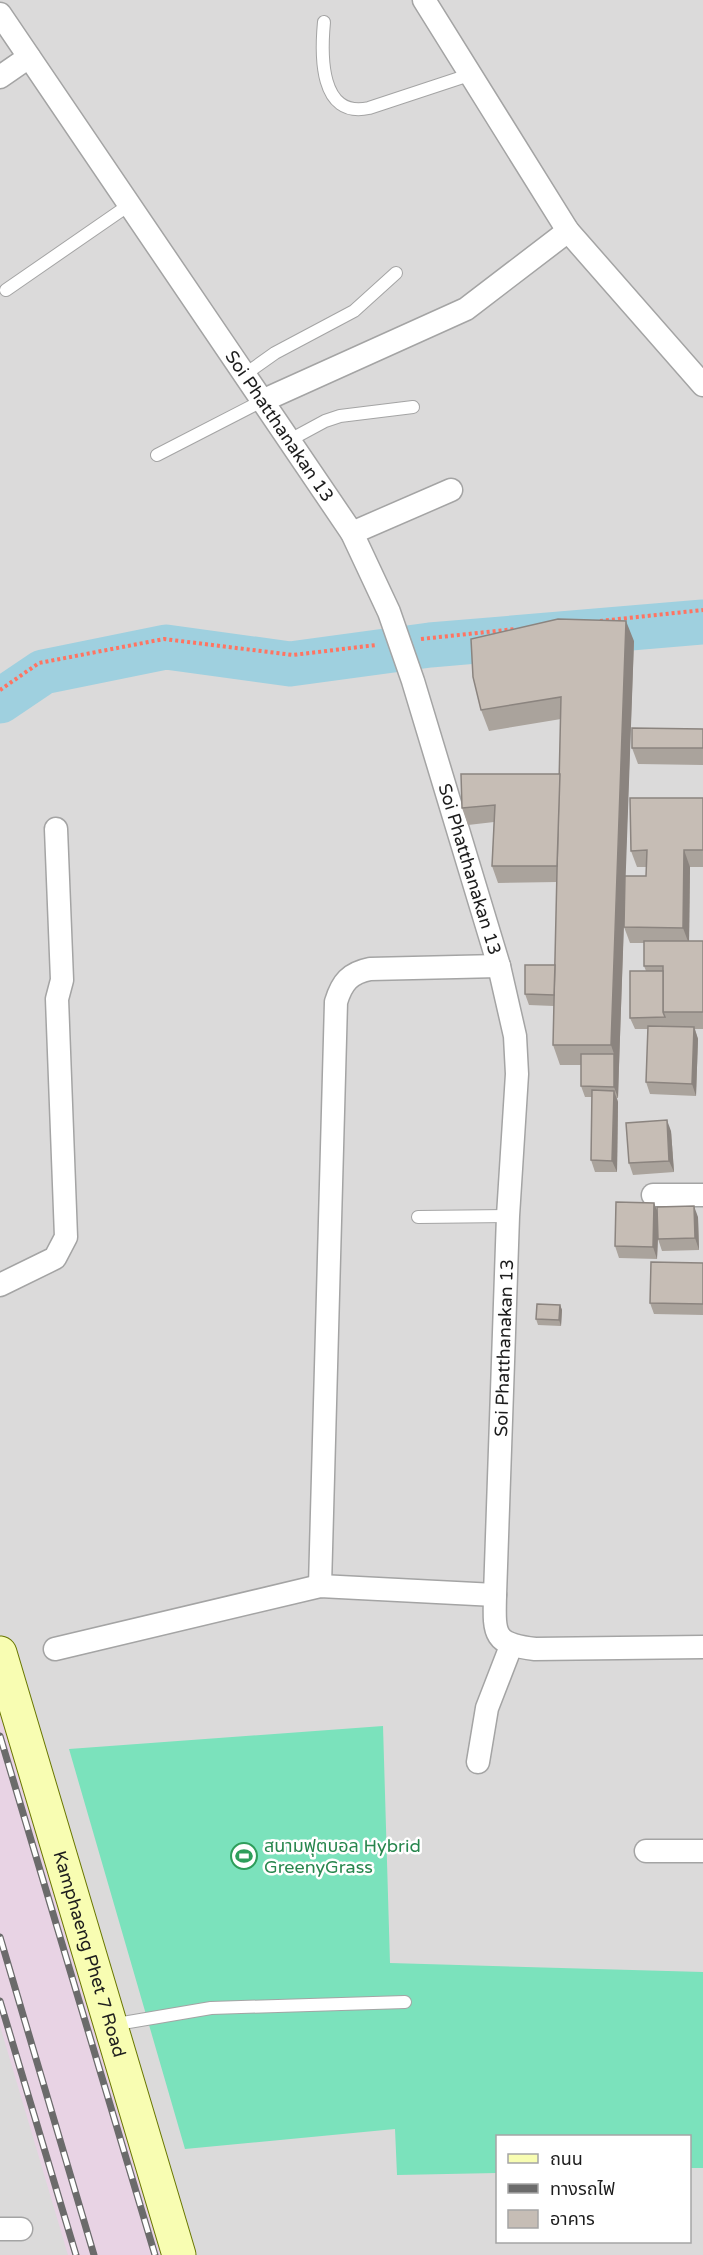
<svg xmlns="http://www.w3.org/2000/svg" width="703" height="2255" viewBox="0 0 703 2255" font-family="'Varela Round','Noto Sans Thai',sans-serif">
	<rect width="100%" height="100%" fill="#efeae2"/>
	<path fill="#dbdada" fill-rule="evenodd" d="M0,0H703V2255H0ZM498,2136H690V2242H498Z"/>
	<polygon fill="#e8d3e4" points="0,1675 170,2255 68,2255 0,2026"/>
	<polygon fill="#7be2bc" points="383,1726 390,1963 703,1972 703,2168 690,2168 690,2136 498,2136 497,2173 397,2175 395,2129 185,2149 69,1749"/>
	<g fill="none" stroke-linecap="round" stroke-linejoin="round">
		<polyline stroke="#9fd0df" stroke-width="45" points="0,701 43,672 166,647 290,664 430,645 703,622"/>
		<defs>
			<g id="lane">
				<path d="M324,22C321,54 319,119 369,108L469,75"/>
				<polyline points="6,290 129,205"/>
				<polyline points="244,375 275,353 354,311 396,273"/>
				<polyline points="288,441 325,421 340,416 413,407"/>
				<polyline points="157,455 262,401"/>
				<polyline points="418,1217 508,1216"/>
				<polyline points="111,2025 211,2008 405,2002"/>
			</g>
			<g id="street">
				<polyline points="424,0 568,231 703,385"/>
				<path id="s1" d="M0,14L352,533L389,612L413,681L499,966L515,1036L517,1074L508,1216L495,1595C494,1635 493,1644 535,1649L703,1647"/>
				<polyline points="0,77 29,57"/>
				<polyline points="262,401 466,309 568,231"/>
				<polyline points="352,533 451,490"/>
				<polyline points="653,1195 703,1195"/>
				<polyline points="0,1285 55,1258 66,1237 57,999 62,980 56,829"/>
				<path d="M320,1586L336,1002C342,982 350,973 370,969L499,966"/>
				<polyline points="55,1649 320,1586 495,1595"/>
				<polyline points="478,1762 487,1708 511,1646"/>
				<polyline points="646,1851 703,1851"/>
				<polyline points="0,2229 21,2229"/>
			</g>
			<g id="secondary">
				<path id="s2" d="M0,1653L179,2255"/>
			</g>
		</defs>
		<use href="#lane" stroke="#a4a4a4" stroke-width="14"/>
		<use href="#street" stroke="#a4a4a4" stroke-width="25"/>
		<use href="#secondary" stroke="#697700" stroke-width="35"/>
		<g stroke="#ff7462" stroke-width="4" stroke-dasharray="3 3" stroke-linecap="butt">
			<polyline points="600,621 703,610"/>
			<polyline points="421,639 515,629"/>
			<polyline points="0,690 39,663 164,639 293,655 376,645"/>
		</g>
		<use href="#lane" stroke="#fff" stroke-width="12"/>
		<use href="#street" stroke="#fff" stroke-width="22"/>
		<use href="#secondary" stroke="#f8fdb2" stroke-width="33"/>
		<defs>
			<g id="rail">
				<polyline points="0,1736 155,2255"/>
				<polyline points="0,1937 94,2255"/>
				<polyline points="0,2001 76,2255"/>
			</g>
		</defs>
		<use href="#rail" stroke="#6b6b6b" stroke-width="7"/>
		<use href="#rail" stroke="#fff" stroke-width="4.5" stroke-dasharray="14" stroke-linecap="butt"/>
	</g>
	<g fill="#aaa39c">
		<polygon points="634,641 625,876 646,876 646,867 637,867 631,851 703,798 703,867 690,867 689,941 703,941 703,1029 695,1029 698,1039 696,1096 650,1094 646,1082 648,1029 635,1029 630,1018 646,971 644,966 644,943 630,943 624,927 624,917 618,1098 617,1098 618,1102 617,1172 595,1172 591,1160 592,1097 585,1097 581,1086 581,1065 560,1065 553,1045 554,1006 529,1005 525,994 555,965 557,882 498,883 492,866 494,822 468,825 462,808 560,774 561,719 489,731 481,710"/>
		<polygon points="703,729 703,765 638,764 632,748"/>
		<polygon points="671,1131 674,1172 633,1175 629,1163"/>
		<polygon points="654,1203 657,1212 698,1217 699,1250 662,1251 658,1239 658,1235 657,1259 619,1258 615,1246"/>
		<polygon points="703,1263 703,1315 654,1314 650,1303"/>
		<polygon points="560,1305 562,1310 561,1326 538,1325 536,1319"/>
	</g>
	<g fill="#8b847f">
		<polygon points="626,621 634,641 619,1065 618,1098 614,1087 614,1054 611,1045"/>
		<polygon points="684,850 690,867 689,944 683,928"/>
		<polygon points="694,1027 698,1039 696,1096 692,1084"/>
		<polygon points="614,1091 618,1102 617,1172 612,1161"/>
		<polygon points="667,1120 671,1131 674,1172 669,1161"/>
		<polygon points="654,1203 659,1215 657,1259 653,1247"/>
		<polygon points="694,1206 698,1217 699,1250 695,1238"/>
		<polygon points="560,1305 562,1310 561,1326 559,1320"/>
	</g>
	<g fill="#c6bdb5" stroke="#8b847f" stroke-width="1.5">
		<polygon points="558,619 626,621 611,1045 553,1045 561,697 481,710 473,677 471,639"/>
		<polygon points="632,728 703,729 703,748 632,748"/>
		<polygon points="461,774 560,774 557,866 492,866 495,805 462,808"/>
		<polygon points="630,798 703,798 703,850 684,850 683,928 624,927 625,876 646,876 647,850 631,851"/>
		<polygon points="644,941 703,941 703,1012 663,1012 663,966 644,966"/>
		<polygon points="525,965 555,965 554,995 525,994"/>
		<polygon points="630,971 663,971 663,1012 665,1017 630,1018"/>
		<polygon points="648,1026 694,1027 692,1084 646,1082"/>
		<polygon points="581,1054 614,1054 614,1087 581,1086"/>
		<polygon points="592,1090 614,1091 612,1161 591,1160"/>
		<polygon points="667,1120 669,1161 629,1163 626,1123"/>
		<polygon points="616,1202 654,1203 653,1247 615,1246"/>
		<polygon points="694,1206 695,1238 658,1239 657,1207"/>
		<polygon points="651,1262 703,1263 703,1304 650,1303"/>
		<polygon points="537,1304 560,1305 559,1320 536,1319"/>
	</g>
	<defs>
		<symbol id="stadium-ring" viewBox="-11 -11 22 22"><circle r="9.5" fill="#fff" stroke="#2e9e5b" stroke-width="1.5"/><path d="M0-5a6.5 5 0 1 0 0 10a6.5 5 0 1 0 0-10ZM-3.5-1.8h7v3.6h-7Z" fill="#2e9e5b"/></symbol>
	</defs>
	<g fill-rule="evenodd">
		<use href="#stadium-ring" x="229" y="1841" width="30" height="30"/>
	</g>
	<g text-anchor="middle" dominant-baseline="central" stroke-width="5" stroke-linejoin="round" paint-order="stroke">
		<g font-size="18" fill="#1d1d1d" stroke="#fff">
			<text stroke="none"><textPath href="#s1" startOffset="498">Soi Phatthanakan 13</textPath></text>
			<text stroke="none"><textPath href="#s1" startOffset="984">Soi Phatthanakan 13</textPath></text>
			<text transform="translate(504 1348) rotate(-88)">Soi Phatthanakan 13</text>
			<text stroke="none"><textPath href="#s2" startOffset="314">Kamphaeng Phet 7 Road</textPath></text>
		</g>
		<g font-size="18" fill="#27864d" stroke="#fff" text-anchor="start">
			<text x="264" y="1846">สนามฟุตบอล Hybrid<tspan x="264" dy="21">GreenyGrass</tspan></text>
		</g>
	</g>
	<rect x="496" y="2135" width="195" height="108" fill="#ffffff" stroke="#a5a5a5" stroke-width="1.5"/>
	<rect x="508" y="2154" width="30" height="9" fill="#f8fdb2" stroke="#a5a5a5" stroke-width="1.5"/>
	<text x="550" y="2165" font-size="18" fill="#1d1d1d">ถนน</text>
	<rect x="508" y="2184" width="30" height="9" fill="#6b6b6b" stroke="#a5a5a5" stroke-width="1.5"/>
	<text x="550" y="2195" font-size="18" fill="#1d1d1d">ทางรถไฟ</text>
	<rect x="508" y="2210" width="30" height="18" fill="#c6bdb5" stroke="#a5a5a5" stroke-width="1.5"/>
	<text x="550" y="2225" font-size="18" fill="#1d1d1d">อาคาร</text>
</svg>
